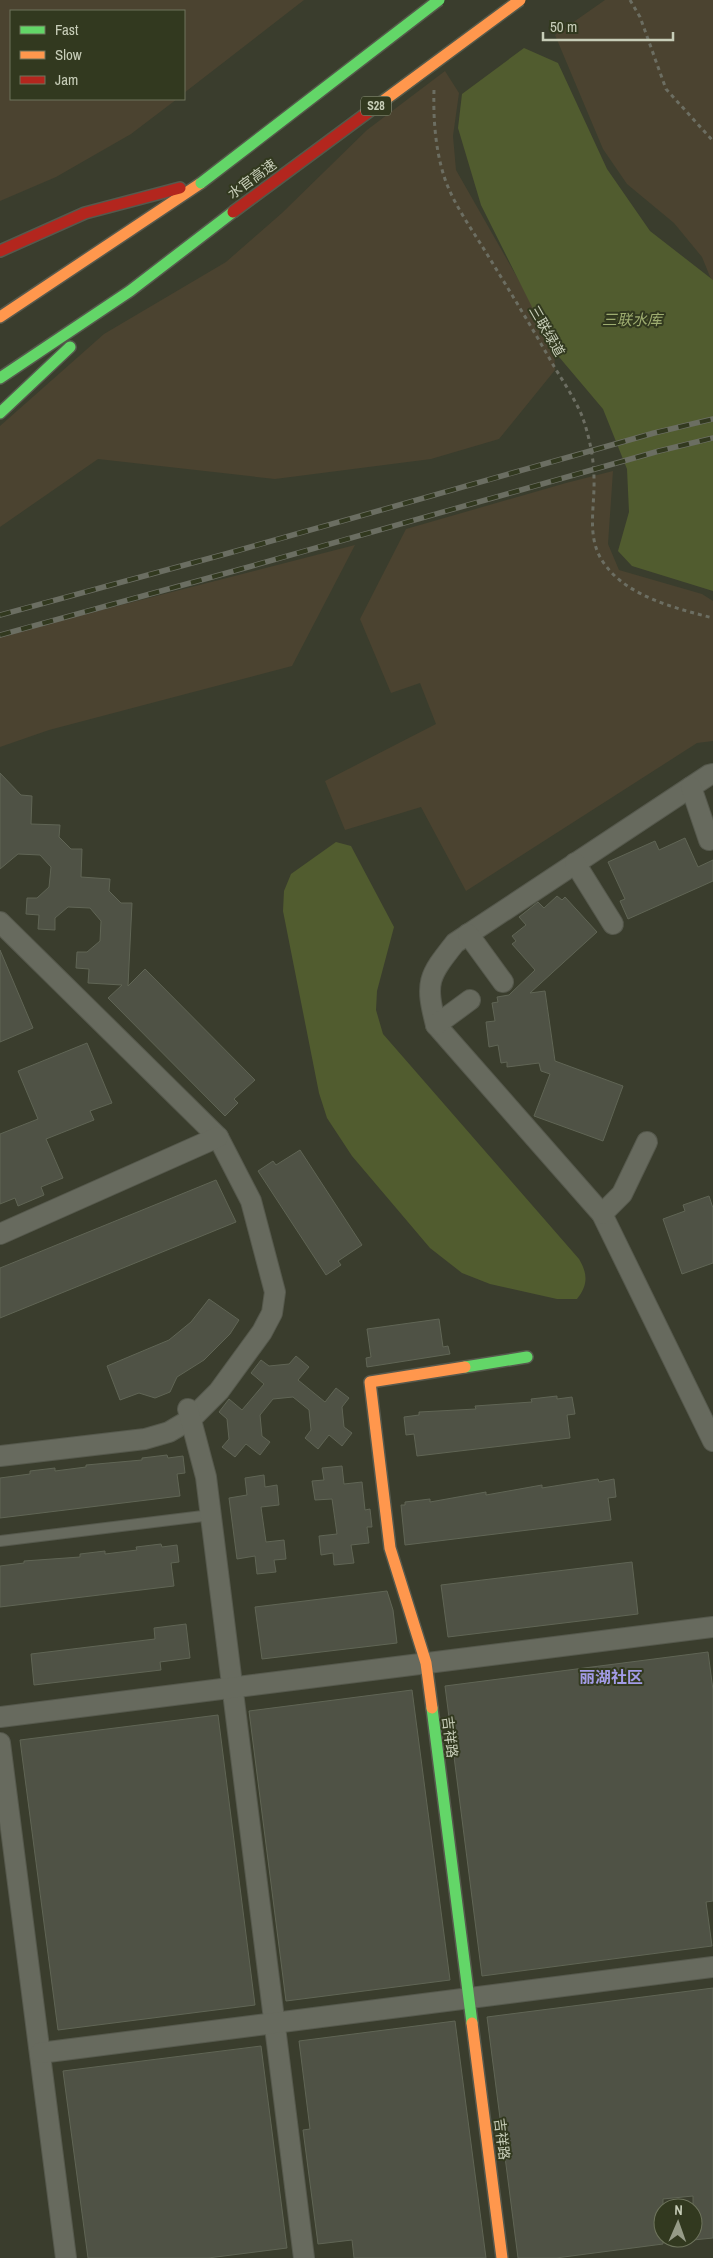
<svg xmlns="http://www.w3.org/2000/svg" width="713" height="2258" viewBox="0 0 713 2258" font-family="'Archivo Narrow','Noto Sans SC',sans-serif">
	<rect width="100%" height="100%" fill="#3a3d2d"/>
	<g fill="#4b4330">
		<polygon points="0,0 304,0 184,93 184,11 11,11 11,99 177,99 131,134 56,177 0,201"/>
		<polygon points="605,0 713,0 713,284 702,257 674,223 627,184 603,149 555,35"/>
		<polygon points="445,71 459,93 453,136 456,170 554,342 555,370 499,439 431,459 275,479 98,459 0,527 0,426 104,334 226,262 282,213 367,130"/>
		<polygon points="613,471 608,544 619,570 702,594 713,601 713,741 697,743 466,891 421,807 345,830 325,781 436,724 420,683 391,693 360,619 406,529 566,483"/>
		<polygon points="355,545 292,666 49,730 0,747 0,636"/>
	</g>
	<g fill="#515c2f">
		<polygon points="524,48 558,63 607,169 650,231 713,280 713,591 632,566 618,551 629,512 627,469 603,409 554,351 481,205 458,128 462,94"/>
		<path d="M336,842L351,846L394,927L377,991L376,1010L383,1034L579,1259C588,1274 588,1285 577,1299H557L490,1284L462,1273L430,1248L352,1156L327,1118L319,1093L283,911L284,891L291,874Z"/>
	</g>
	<g fill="#4f5245" stroke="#606555">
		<polygon points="0,773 21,795 32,796 31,824 60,825 59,837 71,849 82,849 81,877 110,879 109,891 121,903 132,903 128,986 145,969 255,1080 234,1099 238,1103 225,1116 108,998 122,985 88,983 89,969 76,968 77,952 87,952 100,941 101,921 90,908 68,907 55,918 55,930 38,929 39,915 26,914 27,898 37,898 49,887 51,867 40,855 18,854 0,869"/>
		<polygon points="685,838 698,867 713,860 713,881 628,919 620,901 625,899 608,862 655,841 659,850"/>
		<polygon points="557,896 562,900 565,897 597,932 530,993 545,991 555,1061 623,1086 603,1141 534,1116 550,1074 541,1071 539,1063 507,1067 507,1062 501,1063 498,1045 489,1047 486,1022 495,1021 492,1003 498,1002 497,997 509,995 535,970 512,944 516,941 512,936 526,925 519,917 538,902 544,908"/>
		<polygon points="0,950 33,1028 0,1042"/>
		<polygon points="87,1043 112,1103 90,1111 94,1120 46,1139 63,1178 41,1187 44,1195 18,1206 15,1198 0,1204 0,1134 38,1119 18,1071"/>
		<polygon points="300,1150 362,1245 338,1261 341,1265 326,1275 258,1171 273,1161 276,1165"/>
		<polygon points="216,1180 236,1222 0,1318 0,1268"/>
		<polygon points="709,1196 713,1208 713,1263 682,1274 663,1219 685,1211 683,1205"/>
		<polygon points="209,1299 239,1320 230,1334 204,1360 177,1377 170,1392 155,1398 139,1393 120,1400 107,1366 169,1340 191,1322"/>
		<polygon points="439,1319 443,1347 448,1346 450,1354 367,1367 366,1358 371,1357 367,1329"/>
		<polygon points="296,1356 309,1367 298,1380 325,1402 336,1388 349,1398 342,1407 344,1427 352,1433 342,1446 329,1435 318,1449 305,1438 311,1430 309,1410 293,1397 273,1399 260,1415 262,1436 270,1442 260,1455 246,1444 235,1457 222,1447 229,1439 227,1419 219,1412 229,1399 242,1410 264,1384 251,1373 261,1360 269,1366 289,1364"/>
		<polygon points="557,1396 557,1399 572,1397 575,1414 567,1415 570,1438 417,1456 414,1434 406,1435 404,1417 419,1415 419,1412 476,1409 475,1406 532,1402 531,1399"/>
		<polygon points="167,1455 168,1458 183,1456 185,1473 177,1474 180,1496 0,1518 0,1478 30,1474 30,1471 55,1468 55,1471 86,1467 86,1465 142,1460 142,1458"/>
		<polygon points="342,1466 344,1484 362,1482 365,1510 370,1509 372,1527 367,1527 369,1543 351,1545 354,1563 334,1565 333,1553 321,1555 319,1536 337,1534 332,1499 315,1500 312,1481 324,1480 322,1468"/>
		<polygon points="264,1475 265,1487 277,1485 279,1505 261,1507 266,1542 284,1540 286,1559 274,1560 276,1572 257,1574 255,1556 237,1559 229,1498 247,1495 245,1478"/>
		<polygon points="598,1479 599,1482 614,1479 616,1497 608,1498 611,1520 405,1545 401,1505 405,1505 405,1502 430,1499 430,1502 486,1492 486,1495 542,1485 542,1488"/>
		<polygon points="161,1544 162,1547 177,1545 179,1562 171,1563 174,1586 0,1607 0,1566 24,1563 24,1561 80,1557 80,1554 105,1551 105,1554 137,1550 136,1547"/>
		<polygon points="632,1562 638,1614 448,1637 441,1585"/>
		<polygon points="387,1591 393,1610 397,1643 262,1659 255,1607"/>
		<polygon points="186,1624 190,1658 160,1662 161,1670 34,1685 31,1654 155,1639 154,1628"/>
		<polygon points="708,1652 713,1690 713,1901 706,1902 712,1946 482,1976 445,1686"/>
		<polygon points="412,1690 450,1980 286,2001 249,1711"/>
		<polygon points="218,1715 255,2005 58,2030 20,1740"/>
		<polygon points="713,1988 713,2238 693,2240 693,2196 663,2199 663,2244 556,2258 518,2258 487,2017"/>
		<polygon points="455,2021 486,2258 354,2258 352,2240 318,2244 303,2130 310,2129 299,2041"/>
		<polygon points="261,2046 287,2248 208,2258 88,2258 63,2071"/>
	</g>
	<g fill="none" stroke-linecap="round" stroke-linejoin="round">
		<defs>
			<polyline id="lane" points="0,1541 211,1515"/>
			<g id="street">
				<path d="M713,774L709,775L455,943C428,977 425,982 436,1025L602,1214L713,1441"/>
				<polyline points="691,787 709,840"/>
				<polyline points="575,863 613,924"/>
				<polyline points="0,922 218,1137 251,1201 275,1292 272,1313 262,1332 219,1391 191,1419 169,1432 145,1439 0,1456"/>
				<polyline points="468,934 503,982"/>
				<polyline points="436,1025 470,1000"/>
				<polyline points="602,1214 622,1194 647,1142"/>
				<polyline points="0,1234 218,1137"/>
				<polyline points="188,1409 206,1477 304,2258"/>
				<polyline points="0,1717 713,1627"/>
				<polyline points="0,1743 66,2258"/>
				<polyline points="40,2053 713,1967"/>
			</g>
			<g id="fast">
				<polyline points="0,378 130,291 233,212"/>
				<polyline points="0,413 70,347"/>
				<polyline points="465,1367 527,1357"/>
				<polyline points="432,1708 472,2023"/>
			</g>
			<g id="slow">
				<polyline points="0,317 201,183"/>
				<polyline points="432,1708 426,1663 390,1548 370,1382 465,1367"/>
				<polyline points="472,2023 502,2258"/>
			</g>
			<polyline id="jam" points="0,251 85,213 180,188"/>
		</defs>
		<use href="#lane" stroke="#56594d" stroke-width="12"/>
		<use href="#street" stroke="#56594d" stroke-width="22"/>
		<use href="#fast" stroke="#56594d" stroke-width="14"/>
		<use href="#slow" stroke="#56594d" stroke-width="14"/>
		<use href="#jam" stroke="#56594d" stroke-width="14"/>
		<g stroke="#6c6e62" stroke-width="3" stroke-dasharray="4 4" stroke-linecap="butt">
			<polyline points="630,0 640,17 666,89 713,141"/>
			<path d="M434,90C433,122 436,158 448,187C457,208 470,227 482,246C506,285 530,324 552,363C562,380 574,397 582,416C589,435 594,458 594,479C595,509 585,540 606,566C629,597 678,609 713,618"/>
		</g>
		<use href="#lane" stroke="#676a5e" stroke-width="10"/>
		<use href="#street" stroke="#676a5e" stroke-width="20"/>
		<use href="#fast" stroke="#63d668" stroke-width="11"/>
		<use href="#slow" stroke="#ff974d" stroke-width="11"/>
		<use href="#jam" stroke="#b3261e" stroke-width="11"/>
		<defs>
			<g id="rail">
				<polyline points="0,615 229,553 654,433 713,419"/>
				<polyline points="0,635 234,571 659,451 713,438"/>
			</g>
		</defs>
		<use href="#rail" stroke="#6b6e62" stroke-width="5.5"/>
		<use href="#rail" stroke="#32391f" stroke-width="4" stroke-dasharray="11" stroke-linecap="butt"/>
		<defs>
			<polyline id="fast-bridge" points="201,183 439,0"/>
			<polyline id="slow-bridge" points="375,107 520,0"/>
			<polyline id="jam-bridge" points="233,212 375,107"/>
		</defs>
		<use href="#fast-bridge" stroke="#54594a" stroke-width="14" stroke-linecap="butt"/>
		<use href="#slow-bridge" stroke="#54594a" stroke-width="14" stroke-linecap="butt"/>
		<use href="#jam-bridge" stroke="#54594a" stroke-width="14" stroke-linecap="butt"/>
		<use href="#fast-bridge" stroke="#63d668" stroke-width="11"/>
		<use href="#slow-bridge" stroke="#ff974d" stroke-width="11"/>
		<use href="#jam-bridge" stroke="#b3261e" stroke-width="11"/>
	</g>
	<g text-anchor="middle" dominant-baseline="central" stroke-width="4" stroke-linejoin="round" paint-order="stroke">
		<rect fill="#32391f" stroke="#9aa18a" stroke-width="1" x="361" y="96.5" width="30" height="19" rx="4"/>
		<g font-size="12" font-weight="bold" fill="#c7cdb8">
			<text x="376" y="106">S28</text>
		</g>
		<g font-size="14" fill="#c7cdb8" stroke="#32391f">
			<text transform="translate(252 179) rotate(-36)">水官高速</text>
			<text transform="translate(547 331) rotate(60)">三联绿道</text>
			<text transform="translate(450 1737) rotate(83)">吉祥路</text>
			<text transform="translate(502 2139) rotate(83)">吉祥路</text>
		</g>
		<g font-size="15" font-style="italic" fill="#9ead70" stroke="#32391f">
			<text x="632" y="319">三联水库</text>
		</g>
		<g font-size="16" font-weight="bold" fill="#a39ce7" stroke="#32391f">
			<text x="611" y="1677">丽湖社区</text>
		</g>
	</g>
	<rect x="10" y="10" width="175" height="90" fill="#32391f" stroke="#6e745c"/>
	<rect x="20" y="26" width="25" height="8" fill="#63d668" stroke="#6e745c"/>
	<text x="55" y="35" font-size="15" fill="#c7cdb8">Fast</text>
	<rect x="20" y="51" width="25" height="8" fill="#ff974d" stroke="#6e745c"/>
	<text x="55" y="60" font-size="15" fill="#c7cdb8">Slow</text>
	<rect x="20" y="76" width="25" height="8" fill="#b3261e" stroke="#6e745c"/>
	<text x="55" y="85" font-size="15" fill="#c7cdb8">Jam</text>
	<g transform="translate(678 2223) rotate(2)"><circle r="24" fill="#32391f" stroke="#6e745c"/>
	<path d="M0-4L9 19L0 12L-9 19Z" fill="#969b87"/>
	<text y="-8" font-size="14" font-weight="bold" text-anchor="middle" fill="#c7cdb8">N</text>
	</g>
	<path d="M543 32v8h130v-8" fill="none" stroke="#c7cdb8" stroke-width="2.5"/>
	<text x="550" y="32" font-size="15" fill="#c7cdb8" stroke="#32391f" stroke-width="4" paint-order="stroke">50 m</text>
</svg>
